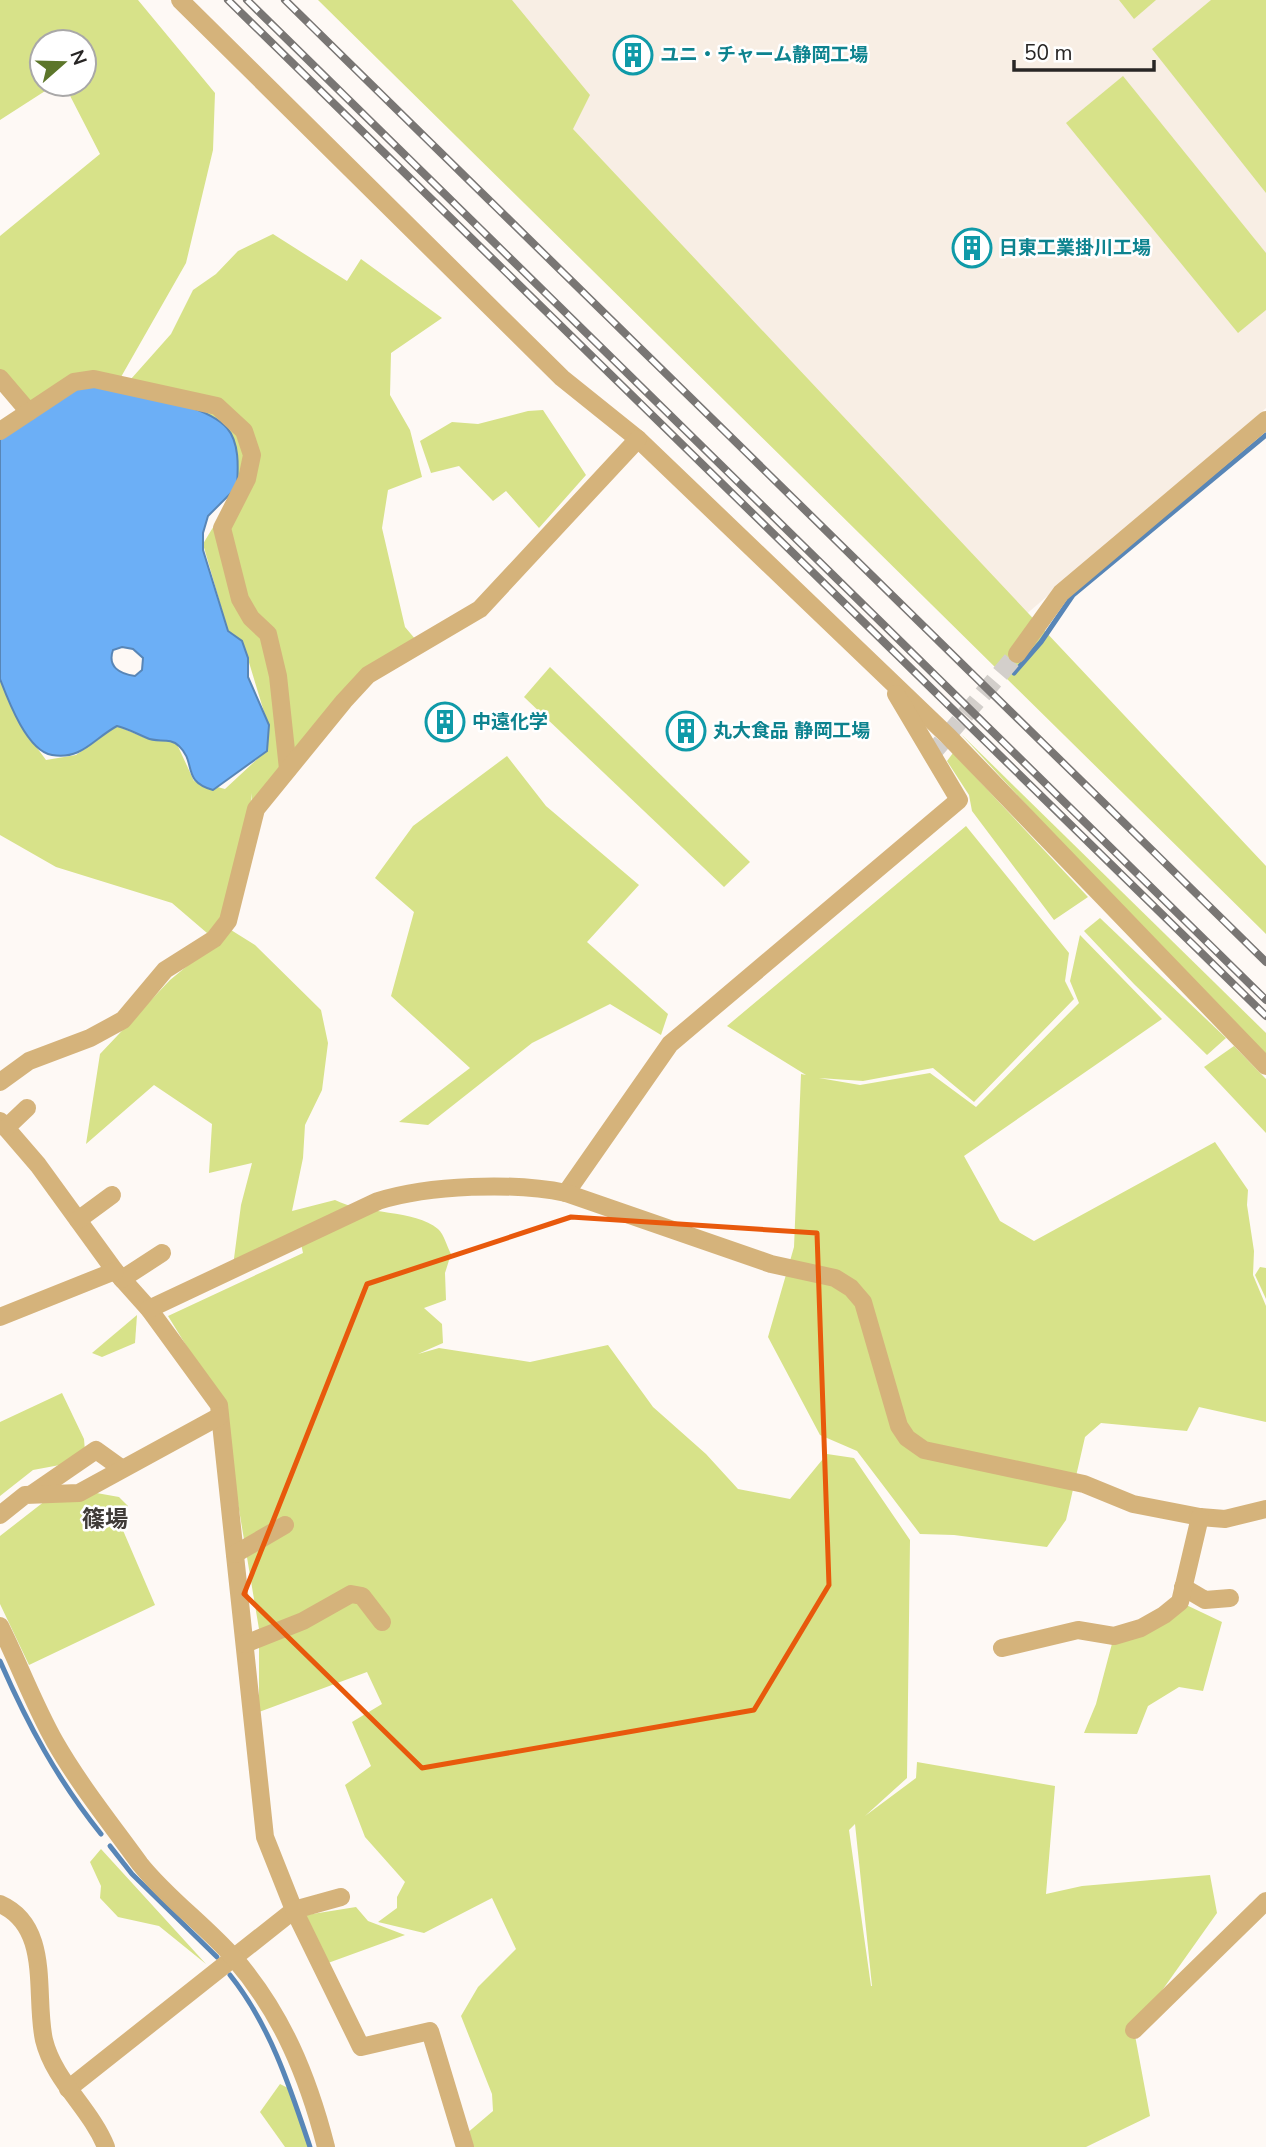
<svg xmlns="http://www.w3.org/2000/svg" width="1266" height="2147" viewBox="0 0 1266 2147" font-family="'Nunito Sans','Noto Sans JP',sans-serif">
	<rect width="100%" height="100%" fill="#fef9f5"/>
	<polygon fill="#f8eee4" points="371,0 1266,0 1266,408 1008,630"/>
	<g fill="#d7e289" fill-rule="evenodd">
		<polygon points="0,0 138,0 215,93 213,150 186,263 117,384 35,408 0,369 0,236 100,154 64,84 84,84 84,42 42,42 42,84 56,84 0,120"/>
		<polygon points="318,0 512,0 590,95 573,129 1266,866 1266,934"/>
		<polygon points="1119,0 1156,0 1134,19"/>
		<polygon points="1211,0 1266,0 1266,193 1152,49"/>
		<polygon points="1123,76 1266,253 1266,310 1238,333 1066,123"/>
		<path d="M273,234L347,281L361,259L442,318L391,353L390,395L410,430L422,477L388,490L382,528L405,627L416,640L366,674L253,805L251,793L253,820L214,939L172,903L56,867L0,835V679L20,725L46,760L76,755L117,726L148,739L176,742L194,781L225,789L267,750L268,725L244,646L228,631L203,544C225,506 246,488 234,443L131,379L171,334L193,290L216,274L238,251Z"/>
		<polygon points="543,410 586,475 539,528 506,491 493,501 459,466 431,473 420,441 452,422 478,424 528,411"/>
		<polygon points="550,667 750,862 724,887 524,697"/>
		<polygon points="961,734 1266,1033 1266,1058 1142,930"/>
		<polygon points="953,753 1088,897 1054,920 972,811 969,795 947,761"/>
		<polygon points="507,756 546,806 639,885 587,942 668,1014 661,1035 610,1004 532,1043 428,1125 399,1122 470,1068 391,996 414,912 375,878 413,826"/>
		<polygon points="966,826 1069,953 1065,981 1074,999 974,1102 933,1068 863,1081 819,1078 860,1085 930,1073 976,1107 1079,1003 1070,981 1080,935 1162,1019 964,1156 1000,1221 1034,1241 1215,1142 1248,1190 1247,1205 1254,1251 1253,1275 1266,1306 1266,1422 1199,1407 1187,1431 1101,1423 1085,1437 1066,1520 1047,1547 954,1535 920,1534 857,1451 820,1435 768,1337 794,1247 801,1074 806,1075 727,1026"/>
		<polygon points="1100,918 1226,1038 1207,1055 1134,984 1084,931"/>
		<path d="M231,930L255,945L321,1010L328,1043L322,1090L305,1125L303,1158L292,1211L335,1200C364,1215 415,1209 438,1229C444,1234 447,1247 451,1254L445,1273L446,1300L424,1308L442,1324L443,1343L418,1354L439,1348L530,1362L608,1345L653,1407L706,1454L738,1489L790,1499L827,1454L854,1458L910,1540L907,1778L865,1816L916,1778L917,1762L1055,1786L1046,1894L1082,1886L1210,1875L1217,1913L1134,2030L1150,2116L1086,2147H469L466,2134L493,2111L492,2094L461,2016L478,1987L516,1949L492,1898L424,1933L378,1922L397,1908V1897L405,1882L365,1837L345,1785L371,1766L352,1722L382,1704L367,1672L259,1712V1629L221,1402L168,1316L303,1253L300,1239L233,1266L241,1205L252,1163L209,1173L212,1124L154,1085L86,1144L100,1054L170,980ZM855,1824L872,1986H871L849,1830Z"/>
		<polygon points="1234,1046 1266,1079 1266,1133 1204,1067"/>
		<polygon points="1260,1267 1266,1268 1266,1299 1255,1275"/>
		<polygon points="137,1315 135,1343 102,1357 92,1353"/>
		<polygon points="62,1393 84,1439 85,1451 76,1462 33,1470 0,1496 0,1422"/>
		<polygon points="63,1487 119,1497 128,1506 122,1528 155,1605 29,1665 0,1604 0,1536"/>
		<polygon points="1180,1602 1222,1622 1203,1691 1179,1687 1148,1706 1137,1734 1084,1733 1096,1704 1114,1636"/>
		<polygon points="101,1849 206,1964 159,1926 118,1917 100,1898 101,1886 90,1862"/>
		<polygon points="356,1907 368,1921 405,1935 328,1963 306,1915"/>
		<polygon points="280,2084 290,2089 310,2147 285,2147 260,2112"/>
	</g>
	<path fill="#6caff6" stroke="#5886b7" stroke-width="2" fill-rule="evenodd" d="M97,383C130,392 205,403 227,428C240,443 238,469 237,487L208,516L203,533V550L228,631L242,641L248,658V677L269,725L267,751L213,790C181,781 197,763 179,746C170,737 157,743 147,738C137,734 129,729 117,726C93,739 82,760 52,755C27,751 8,700 0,679C0,669 0,638 0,626C0,562 0,498 0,434L73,389ZM122,647L133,649L143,658L142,670L135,676C120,674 107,667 113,650Z"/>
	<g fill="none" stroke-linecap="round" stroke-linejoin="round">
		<g stroke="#5886b7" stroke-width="5">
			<polyline points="1014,673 1041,642 1073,595 1266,435"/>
			<path d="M0,1661C28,1725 57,1779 101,1834"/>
			<polyline points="110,1846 132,1874 217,1957"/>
			<path d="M230,1975C270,2025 290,2087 310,2147"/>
		</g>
		<polyline stroke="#d3cfcb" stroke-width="18" stroke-dasharray="18 9" stroke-linecap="butt" points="930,756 1017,654"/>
		<g stroke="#d5b37b" stroke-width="18">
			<polyline points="180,0 562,378 638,439 948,736 1266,1066"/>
			<polyline points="0,378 29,412"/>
			<polyline points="0,431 74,382 94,379 217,406 244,431 252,455 247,479 222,528 240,599 251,618 268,634 278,676 288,769"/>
			<polyline points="1017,654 1061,593 1266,420"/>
			<polyline points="0,1082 29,1061 90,1038 123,1020 165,970 214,939 228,921 256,809 344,701 368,675 480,609 638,439"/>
			<polyline points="0,1121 38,1165 115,1271 149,1309 219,1405 265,1837 294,1910 68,2089"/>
			<polyline points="6,1128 27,1108"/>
			<polyline points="566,1193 670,1044 959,800 896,694"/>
			<polyline points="78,1220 112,1195"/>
			<polyline points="122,1279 162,1253"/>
			<path d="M149,1309L378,1201C429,1185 514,1182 566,1193L771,1264L835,1278L851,1288L863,1302L899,1426L907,1438L924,1450L1084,1484L1133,1504L1200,1517L1225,1519L1266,1509"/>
			<polyline points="0,1317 115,1271"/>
			<polyline points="32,1494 96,1450 121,1468"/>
			<polyline points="0,1515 25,1495 79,1493 220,1416"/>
			<polyline points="235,1554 285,1525"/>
			<polyline points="1183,1587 1205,1600 1230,1598"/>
			<path d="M0,1626C19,1664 34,1705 55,1742C79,1784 111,1824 140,1864C167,1898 205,1925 234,1958C282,2013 308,2077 326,2147"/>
			<polyline points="245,1644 303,1621 351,1594 362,1596 382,1622"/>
			<polyline points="1002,1648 1078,1630 1114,1636 1141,1628 1164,1615 1180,1602 1200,1517"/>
			<polyline points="341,1897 294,1910 361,2047 430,2031 465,2147"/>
			<path d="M0,1904C52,1927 34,1995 44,2040C54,2081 91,2109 106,2147"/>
			<polyline points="1134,2030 1266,1901"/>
		</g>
		<defs>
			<g id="rail">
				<polyline points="228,0 1266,1016"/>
				<polyline points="247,0 1266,1000"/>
				<polyline points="285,0 1266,962"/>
			</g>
		</defs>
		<use href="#rail" stroke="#797674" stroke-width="8"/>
		<use href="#rail" stroke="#fff" stroke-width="5" stroke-dasharray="16" stroke-linecap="butt"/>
	</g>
	<path fill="none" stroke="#e8590c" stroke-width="5" stroke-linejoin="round" d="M571,1217L817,1233L829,1585L754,1710L422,1768L244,1594L367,1284Z"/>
	<defs>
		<symbol id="building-ring" viewBox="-11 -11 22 22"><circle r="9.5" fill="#fff" stroke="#0f9aa8" stroke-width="1.5"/><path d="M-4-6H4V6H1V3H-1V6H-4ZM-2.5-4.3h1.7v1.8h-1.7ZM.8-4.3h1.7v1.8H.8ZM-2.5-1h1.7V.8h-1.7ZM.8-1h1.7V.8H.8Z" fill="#0f9aa8"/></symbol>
	</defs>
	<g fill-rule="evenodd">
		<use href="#building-ring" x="611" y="33" width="44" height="44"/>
		<use href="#building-ring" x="950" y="226" width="44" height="44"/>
		<use href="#building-ring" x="423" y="700" width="44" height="44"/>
		<use href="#building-ring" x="664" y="709" width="44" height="44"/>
	</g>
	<g text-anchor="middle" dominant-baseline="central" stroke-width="5" stroke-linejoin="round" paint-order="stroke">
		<g font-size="19" font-weight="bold" fill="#0d838f" stroke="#fff" text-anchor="start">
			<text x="660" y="55">ユニ・チャーム静岡工場</text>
			<text x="999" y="248">日東工業掛川工場</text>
			<text x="472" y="722">中遠化学</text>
			<text x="713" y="731">丸大食品 静岡工場</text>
		</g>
		<g font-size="23" font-weight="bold" fill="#3f3b38" stroke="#fff">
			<text x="105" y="1519">篠場</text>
		</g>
	</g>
	<g transform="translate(63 63) rotate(70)"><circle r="33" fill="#ffffff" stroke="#a9a8a8" stroke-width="2"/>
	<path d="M0-5L12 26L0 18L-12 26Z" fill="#5c762a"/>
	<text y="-10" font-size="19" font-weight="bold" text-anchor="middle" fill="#282625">N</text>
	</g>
	<path d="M1014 60v10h140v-10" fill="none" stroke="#282625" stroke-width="3.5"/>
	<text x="1024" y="60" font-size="21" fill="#282625" stroke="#ffffff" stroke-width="5" paint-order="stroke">50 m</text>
</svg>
